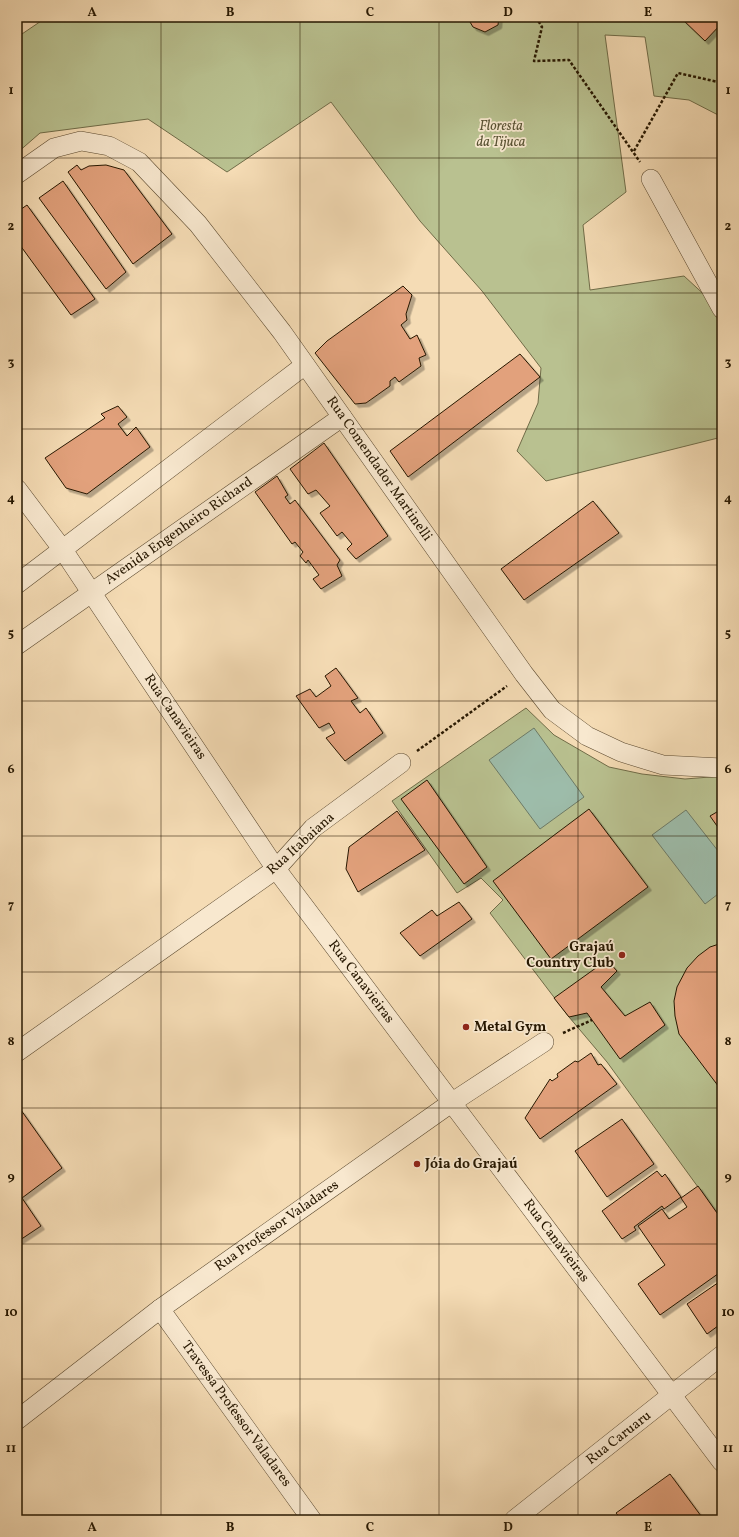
<svg xmlns="http://www.w3.org/2000/svg" width="739" height="1537" viewBox="0 0 739 1537" font-family="Vollkorn,serif">
	<defs>
		<filter id="shadow"><feDropShadow dx="3.5" dy="3.5" stdDeviation="0" flood-color="#0004"/></filter>
	</defs>
	<rect width="100%" height="100%" fill="#f5dcb5"/>
	<filter id="stains"><feTurbulence type="fractalNoise" baseFrequency=".005" numOctaves="4"/><feColorMatrix values="0 0 0 0 .2 0 0 0 0 .09 0 0 0 0 .02 0 0 0 .5 -.17"/></filter>
	<radialGradient id="worn" r=".72"><stop offset=".6" stop-color="#630" stop-opacity="0"/><stop offset="1" stop-color="#630" stop-opacity=".3"/></radialGradient>
	<g fill="#b9c190" stroke="#706c48">
		<polygon points="47,17 722,17 722,117 689,100 654,96 645,37 605,35 626,192 583,225 590,290 684,276 722,311 722,437 546,481 517,451 538,403 541,368 482,291 420,221 331,102 227,172 148,119 40,133 17,153 17,34 19,36"/>
		<polygon points="526,708 554,735 609,767 642,774 685,779 722,776 722,1220 607,1062 569,1017 490,913 503,900 481,878 457,893 392,801"/>
	</g>
	<g fill="#9dbcaa" stroke="#6d7a66">
		<polygon points="534,728 584,797 540,829 489,760"/>
		<polygon points="686,810 722,856 722,891 705,904 652,835"/>
	</g>
	<g fill="#e2a17b" stroke="#261701" filter="url(#shadow)">
		<polygon points="467,17 499,17 498,25 485,32 473,27"/>
		<polygon points="682,17 722,17 722,23 705,41 681,18"/>
		<polygon points="77,165 81,170 89,166 106,165 124,170 172,234 133,264 68,172"/>
		<polygon points="63,181 126,272 106,289 39,198"/>
		<polygon points="27,205 95,299 71,315 17,241 17,212"/>
		<polygon points="403,286 412,295 406,314 407,320 401,325 410,339 417,335 426,355 419,358 421,366 399,382 395,377 390,381 390,386 366,403 355,404 315,353 327,341"/>
		<polygon points="520,354 540,377 408,477 390,451"/>
		<polygon points="118,406 127,417 118,424 127,436 136,427 150,447 87,494 66,488 45,458 105,418 101,414"/>
		<polygon points="324,443 388,536 356,559 347,549 352,544 342,532 337,536 320,513 330,506 316,490 308,494 290,469"/>
		<polygon points="277,476 288,495 285,497 290,504 295,500 340,560 337,565 342,576 321,589 313,579 319,575 308,560 306,563 300,556 303,552 295,542 292,544 255,492"/>
		<polygon points="593,501 619,533 524,600 501,569"/>
		<polygon points="336,668 358,698 351,701 360,713 366,708 383,733 345,761 326,738 335,733 329,723 319,728 296,696 310,689 316,697 331,686 325,676"/>
		<polygon points="427,780 487,867 464,884 401,799"/>
		<polygon points="589,809 648,887 551,959 493,881"/>
		<polygon points="722,809 722,833 710,816"/>
		<polygon points="397,811 425,850 358,892 346,869 349,847"/>
		<polygon points="459,902 472,919 420,956 400,933 432,910 437,916"/>
		<polygon points="722,943 722,1091 679,1034 675,1016 674,1001 677,987 687,968 698,956 710,947"/>
		<polygon points="607,960 617,971 601,987 625,1016 650,1002 665,1025 620,1059 587,1013 569,1017 554,998"/>
		<polygon points="591,1053 598,1065 601,1064 617,1084 540,1139 525,1118 550,1079 552,1081 558,1077 557,1074 575,1061 578,1062"/>
		<polygon points="21,1110 62,1168 22,1198 41,1226 17,1242 17,1112"/>
		<polygon points="622,1119 654,1164 607,1197 575,1151"/>
		<polygon points="657,1171 662,1177 665,1174 681,1197 664,1209 662,1206 634,1227 636,1230 622,1239 602,1211"/>
		<polygon points="698,1186 722,1220 722,1271 660,1315 638,1284 665,1265 638,1226 662,1209 669,1219 687,1207 681,1198"/>
		<polygon points="722,1280 722,1323 707,1334 687,1304"/>
		<polygon points="670,1474 704,1520 622,1520 616,1513"/>
	</g>
	<g fill="none" stroke-linecap="round" stroke-linejoin="round">
		<defs>
			<g id="street">
				<polyline points="17,174 54,148 81,141 109,146 139,162 198,224 282,332 524,674 552,710 587,736 621,752 663,765 722,768"/>
				<polyline points="651,179 722,309"/>
				<polyline points="17,489 63,550 276,869 722,1462"/>
				<polyline points="17,584 305,365"/>
				<polyline points="17,645 342,417"/>
				<polyline points="17,1052 276,869 313,828 401,763"/>
				<polyline points="160,1309 312,1520"/>
				<polyline points="17,1420 160,1309 451,1103 544,1042"/>
				<polyline points="514,1520 722,1355"/>
			</g>
		</defs>
		<use href="#street" stroke="#5a482e" stroke-width="20"/>
		<g stroke="#261701" stroke-width="2.5" stroke-dasharray="3 2" stroke-linecap="butt">
			<polyline points="536,17 542,27 534,61 569,60 640,162"/>
			<polyline points="634,151 678,73 718,82 722,80"/>
			<polyline points="417,751 507,686"/>
			<polyline points="563,1033 592,1020"/>
		</g>
		<use href="#street" stroke="#f8e8cf" stroke-width="19"/>
	</g>
	<path fill="none" stroke="#261701" stroke-width="1" stroke-opacity="0.55" d="M161,17V1520M300,17V1520M439,17V1520M578,17V1520M17,158H722M17,293H722M17,429H722M17,565H722M17,701H722M17,836H722M17,972H722M17,1108H722M17,1244H722M17,1379H722"/>
	<g fill="#8f2418" stroke="#f8e8cf" stroke-width="1.5">
		<circle cx="622" cy="955" r="4"/>
		<circle cx="466" cy="1027" r="4"/>
		<circle cx="417" cy="1164" r="4"/>
	</g>
	<g text-anchor="middle" dominant-baseline="central" stroke-width="3.5" stroke-linejoin="round" paint-order="stroke">
		<g font-size="14" font-style="italic" fill="#595233" stroke="#f8e8cf">
			<text x="501" y="126">Floresta<tspan x="501" dy="16">da Tijuca</tspan></text>
		</g>
		<g font-size="14" fill="#261701" stroke="#f8e8cf">
			<text transform="translate(379 469) rotate(55)">Rua Comendador Martinelli</text>
			<text transform="translate(179 531) rotate(-35)">Avenida Engenheiro Richard</text>
			<text transform="translate(175 717) rotate(56)">Rua Canavieiras</text>
			<text transform="translate(301 844) rotate(-42)">Rua Itabaiana</text>
			<text transform="translate(361 982) rotate(53)">Rua Canavieiras</text>
			<text transform="translate(277 1226) rotate(-35)">Rua Professor Valadares</text>
			<text transform="translate(556 1241) rotate(53)">Rua Canavieiras</text>
			<text transform="translate(236 1414) rotate(54)">Travessa Professor Valadares</text>
			<text transform="translate(619 1438) rotate(-38)">Rua Caruaru</text>
		</g>
		<g font-size="14" font-weight="bold" fill="#261701" stroke="#f8e8cf" text-anchor="start">
			<text x="614" y="947" text-anchor="end">Grajaú<tspan x="614" dy="16">Country Club</tspan></text>
			<text x="474" y="1027">Metal Gym</text>
			<text x="425" y="1164">Jóia do Grajaú</text>
		</g>
	</g>
	<rect width="739" height="1537" fill="none" stroke="#f5dcb5" stroke-width="44"/>
	<rect x="22" y="22" width="695" height="1493" fill="none" stroke="#261701" stroke-width="1.5"/>
	<g font-size="13" text-anchor="middle" font-weight="bold" fill="#261701">
		<text x="92" y="16">A</text>
		<text x="230" y="16">B</text>
		<text x="370" y="16">C</text>
		<text x="508" y="16">D</text>
		<text x="648" y="16">E</text>
		<text x="11" y="94">1</text>
		<text x="728" y="94">1</text>
		<text x="11" y="230">2</text>
		<text x="728" y="230">2</text>
		<text x="11" y="366">3</text>
		<text x="728" y="366">3</text>
		<text x="11" y="502">4</text>
		<text x="728" y="502">4</text>
		<text x="11" y="637">5</text>
		<text x="728" y="637">5</text>
		<text x="11" y="773">6</text>
		<text x="728" y="773">6</text>
		<text x="11" y="909">7</text>
		<text x="728" y="909">7</text>
		<text x="11" y="1045">8</text>
		<text x="728" y="1045">8</text>
		<text x="11" y="1180">9</text>
		<text x="728" y="1180">9</text>
		<text x="11" y="1316">10</text>
		<text x="728" y="1316">10</text>
		<text x="11" y="1452">11</text>
		<text x="728" y="1452">11</text>
		<text x="92" y="1531">A</text>
		<text x="230" y="1531">B</text>
		<text x="370" y="1531">C</text>
		<text x="508" y="1531">D</text>
		<text x="648" y="1531">E</text>
	</g>
	<rect width="100%" height="100%" filter="url(#stains)"/>
	<rect width="100%" height="100%" fill="url(#worn)"/>
</svg>
